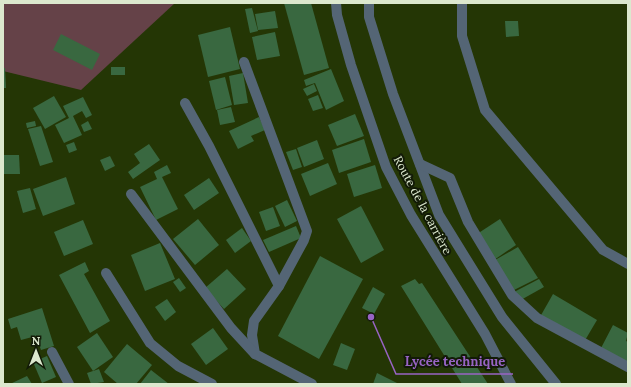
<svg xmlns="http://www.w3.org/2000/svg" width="631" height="387" viewBox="0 0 631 387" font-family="Lora,serif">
	<rect width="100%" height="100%" fill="#243605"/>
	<polygon fill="#654248" points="3,3 175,3 81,90 3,71"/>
	<g fill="#396840">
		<polygon points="284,3 311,3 329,68 304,75"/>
		<polygon points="252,8 258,31 250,33 245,9"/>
		<polygon points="275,11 278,28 258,30 255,14"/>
		<polygon points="505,21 518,21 519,36 506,37"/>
		<polygon points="230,27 240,69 208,77 198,35"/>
		<polygon points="275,32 280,56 257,60 252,37"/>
		<polygon points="61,34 100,54 92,70 53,50"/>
		<rect x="111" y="67" width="14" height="8"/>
		<polygon points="3,68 5,68 6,88 3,88"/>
		<polygon points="331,69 344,101 326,110 315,83 306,86 304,80"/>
		<polygon points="243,73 248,103 234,105 229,76"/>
		<polygon points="225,77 232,105 216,110 209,81"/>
		<polygon points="314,84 317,91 307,96 303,89"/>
		<polygon points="318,95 323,108 313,111 308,99"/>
		<polygon points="54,96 66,117 45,129 33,108"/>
		<polygon points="83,97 92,115 86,118 82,111 73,116 82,135 64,143 55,125 69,118 63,106"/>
		<polygon points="231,107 235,122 220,125 217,110"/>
		<polygon points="355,114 364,136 337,146 328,125"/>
		<polygon points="259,117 265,130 251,136 254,141 238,149 229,131"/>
		<polygon points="35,121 36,126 27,128 26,123"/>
		<polygon points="88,121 92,129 84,132 81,125"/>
		<polygon points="41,126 53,162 40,166 28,129"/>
		<polygon points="364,139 371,162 339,173 332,150"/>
		<polygon points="317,140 324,159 304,167 297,148"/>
		<polygon points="74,142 77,150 69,153 66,145"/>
		<polygon points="149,144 160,160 133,179 128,172 140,163 134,154"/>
		<polygon points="296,149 302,167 293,170 286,152"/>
		<polygon points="3,155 19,155 20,174 3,174"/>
		<polygon points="110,156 115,166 105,171 100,160"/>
		<polygon points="328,163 337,184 310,196 301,174"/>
		<polygon points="167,165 171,173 162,177 178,209 156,220 140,187 157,179 154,172"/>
		<polygon points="375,165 382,188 354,197 347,174"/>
		<polygon points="66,177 75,204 43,216 33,189"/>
		<polygon points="209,178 219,193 194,210 184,195"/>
		<polygon points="30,188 36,209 23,213 17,191"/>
		<polygon points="287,200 297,221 285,227 275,206"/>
		<polygon points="361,206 384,250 361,263 337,219"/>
		<polygon points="273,207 280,226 266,231 259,212"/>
		<polygon points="198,219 219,245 195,265 173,239"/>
		<polygon points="500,219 516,245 494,260 477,234"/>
		<polygon points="83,220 93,244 64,256 54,232"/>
		<polygon points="296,226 301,238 269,252 263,240"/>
		<polygon points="242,228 251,241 235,253 226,240"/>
		<polygon points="160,243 175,279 145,291 131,255"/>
		<polygon points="518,247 538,278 514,290 495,260"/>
		<polygon points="320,256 363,279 319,359 278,336"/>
		<polygon points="85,262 89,271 84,274 110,321 90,333 59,275"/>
		<polygon points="227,269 246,289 224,309 205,288"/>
		<polygon points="179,278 186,288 180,292 173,282"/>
		<polygon points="415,279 419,284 422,283 488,384 462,384 401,286"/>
		<polygon points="539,279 544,287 519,301 514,292"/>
		<polygon points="373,287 385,294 374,314 362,308"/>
		<polygon points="553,294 597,320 584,342 540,317"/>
		<polygon points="167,299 176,312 165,321 155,307"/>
		<polygon points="42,308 54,346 41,350 36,336 21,340 17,327 11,329 8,319"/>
		<polygon points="613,325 628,333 626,341 628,342 628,362 601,348"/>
		<polygon points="213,328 228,349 206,365 191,344"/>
		<polygon points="97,333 113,357 93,371 77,347"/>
		<polygon points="341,343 355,349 347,370 333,365"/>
		<polygon points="127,344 152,365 136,384 118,384 104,372"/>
		<polygon points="47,356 56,377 42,383 33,362"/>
		<polygon points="99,369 104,382 91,384 87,373"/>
		<polygon points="151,370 169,384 140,384"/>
		<polygon points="377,373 399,384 373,384"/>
		<polygon points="27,376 32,384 10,384"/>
	</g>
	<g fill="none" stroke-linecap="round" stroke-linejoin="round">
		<g stroke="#546575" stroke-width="10">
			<polyline points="336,3 337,15 351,65 386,167 411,215 485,334 511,384"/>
			<polyline points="369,3 369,17 393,94 439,215 502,317 556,384"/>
			<polyline points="462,3 462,36 485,110 603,250 628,264"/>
			<polyline points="244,62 307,231 304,240 279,286 254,321 252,335 255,354 312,384"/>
			<polyline points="185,103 209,146 279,286"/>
			<polyline points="420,164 450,178 468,222 512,295 537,318 628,367"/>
			<polyline points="131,194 231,328 255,354"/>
			<polyline points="106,273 150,343 178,366 212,384"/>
			<polyline points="52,352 69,384"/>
		</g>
	</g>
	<g text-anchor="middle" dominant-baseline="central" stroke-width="4" stroke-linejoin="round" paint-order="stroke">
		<g font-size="12" fill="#dce8ce" stroke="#121a07">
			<text transform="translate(423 205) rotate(62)">Route de la carrière</text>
		</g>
	</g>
	<path fill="none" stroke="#9864c4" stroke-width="1.5" d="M371 317L396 374H513"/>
	<circle fill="#9864c4" stroke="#121a07" stroke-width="1.5" cx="371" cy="317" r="4"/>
	<g font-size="13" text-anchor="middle" font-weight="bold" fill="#9864c4" stroke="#121a07" stroke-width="4" stroke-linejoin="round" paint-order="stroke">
		<text x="455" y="366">Lycée technique</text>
	</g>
	<rect width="631" height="387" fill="none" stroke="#dce8ce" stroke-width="8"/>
	<g transform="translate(36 351)" stroke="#121a07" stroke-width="3" paint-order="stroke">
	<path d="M0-3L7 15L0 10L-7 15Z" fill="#dce8ce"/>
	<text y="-6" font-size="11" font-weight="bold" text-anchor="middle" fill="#dce8ce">N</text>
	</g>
</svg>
